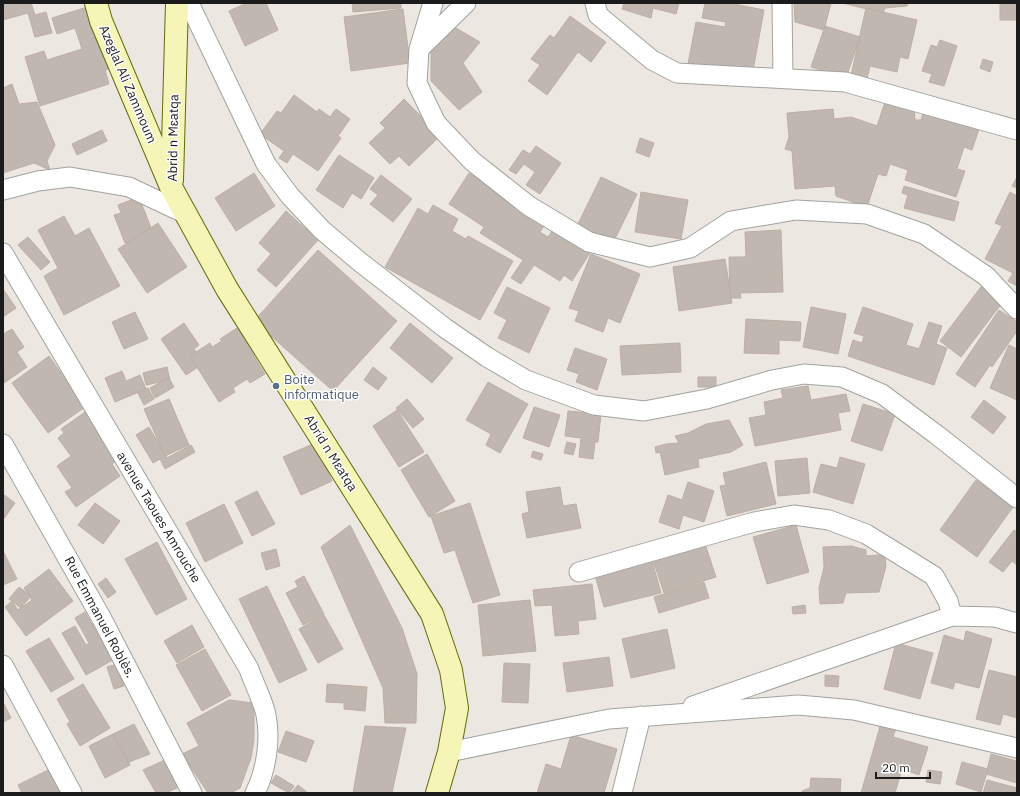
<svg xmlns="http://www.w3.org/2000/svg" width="1020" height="796" viewBox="0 0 1020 796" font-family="'IBM Plex Sans',sans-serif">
	<rect width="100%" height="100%" fill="#ece8e1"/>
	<g fill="#c0b7b1" stroke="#bdaea4">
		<polygon points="3,3 31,3 35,15 46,12 52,33 35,37 28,13 3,20"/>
		<polygon points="247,3 266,3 278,30 245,46 229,11"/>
		<polygon points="352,3 401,3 401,8 353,12"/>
		<polygon points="624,3 679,3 676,14 653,8 651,18 622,9"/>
		<polygon points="705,3 729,3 764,10 752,76 688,64 696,22 725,27 726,22 702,18"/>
		<polygon points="794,3 831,3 824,30 795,22"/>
		<polygon points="842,3 908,3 907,6 885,8 883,13"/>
		<rect x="1000" y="3" width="17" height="17"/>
		<polygon points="94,5 114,67 105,70 109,84 40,106 25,57 44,51 47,60 82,49 75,28 57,34 52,18"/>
		<polygon points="866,8 917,20 908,59 900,57 897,72 870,66 866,83 850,80"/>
		<polygon points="403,9 410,63 351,71 344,17"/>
		<polygon points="570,16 606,42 591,62 578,52 547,95 528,81 540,65 531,59 550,35 554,38"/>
		<polygon points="449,24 480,42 463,63 482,92 459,110 431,81 431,49"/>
		<polygon points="825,26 860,37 846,78 811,67"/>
		<polygon points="940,40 957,46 944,86 929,82 932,74 922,71 931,45 937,47"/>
		<polygon points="983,59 993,62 990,72 980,68"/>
		<polygon points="12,84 19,104 37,102 55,145 47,161 50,170 34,163 3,173 3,88"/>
		<polygon points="294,95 317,112 319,109 330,117 336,109 350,119 338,136 341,138 318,171 293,154 287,163 279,158 284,151 260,134 277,111 281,113"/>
		<polygon points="404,99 440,136 409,166 399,156 390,164 369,143 385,128 380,123"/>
		<polygon points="886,99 914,108 915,120 921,120 924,109 980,126 972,150 964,147 957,169 965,171 956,197 905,180 908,170 890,164 886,176 878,174 867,207 836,196 835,186 795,189 792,151 785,149 789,137 787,113 833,109 834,119 851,117 877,126"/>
		<polygon points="102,130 107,141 77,155 72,144"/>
		<polygon points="640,138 654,143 649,157 636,152"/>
		<polygon points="536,146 561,163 540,194 526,185 535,172 524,164 516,174 509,170 523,150 530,154"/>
		<polygon points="339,155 374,178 361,199 352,193 343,208 316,190"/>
		<polygon points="254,173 275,206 236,231 215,198"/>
		<polygon points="469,173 546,223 540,232 548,237 555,227 592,250 572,281 564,275 560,281 534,265 521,284 511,278 523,260 480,233 484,227 449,204"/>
		<polygon points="381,175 412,199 393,222 370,204 378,195 370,189"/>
		<polygon points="601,177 637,194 612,245 576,228"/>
		<polygon points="1017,177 1017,188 1012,186"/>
		<polygon points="904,186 959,202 954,221 904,208 908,195 902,193"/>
		<polygon points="641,192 688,200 681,239 635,232"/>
		<polygon points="1010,192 1017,196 1017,286 1008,281 1013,273 985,259 1002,226 995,223"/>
		<polygon points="139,197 153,233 125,243 114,215 121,213 118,205"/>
		<polygon points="433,205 458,219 452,231 466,239 468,236 513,261 480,320 385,267 418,208 428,214"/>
		<polygon points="286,211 318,240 276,287 257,270 271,254 259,243"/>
		<polygon points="64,216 75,236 89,228 120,286 64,315 44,276 58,268 38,230"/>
		<polygon points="158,223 187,267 147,293 118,249"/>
		<polygon points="781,230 783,292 740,293 741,298 730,298 729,257 746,257 745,232"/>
		<polygon points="28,237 50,262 41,270 18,245"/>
		<polygon points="318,250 397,321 333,391 254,321"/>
		<polygon points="591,254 640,274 620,323 608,318 603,332 575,321 579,311 569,308"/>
		<polygon points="725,259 732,303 679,311 673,267"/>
		<polygon points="984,283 1005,299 961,357 940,341"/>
		<polygon points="507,287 550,308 529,353 498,338 507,320 494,313"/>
		<polygon points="3,289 16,308 3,317"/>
		<polygon points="811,307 846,314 838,354 803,347"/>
		<polygon points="863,307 913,324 906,345 919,349 929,322 942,326 936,344 947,348 934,385 848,356 853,340 862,343 864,336 854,333"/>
		<polygon points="999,310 1017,322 1017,331 992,367 990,365 975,387 956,374"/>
		<polygon points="135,312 148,339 124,349 112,322"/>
		<polygon points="746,319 801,322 800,341 779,340 779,354 744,353"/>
		<polygon points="184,323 199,345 194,349 204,363 186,375 161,339"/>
		<polygon points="410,323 453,358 432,383 390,348"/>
		<polygon points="237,328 265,374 250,383 247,379 233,388 235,392 219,402 190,356 210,343 212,347 222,341 220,339"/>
		<polygon points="12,329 24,347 17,352 27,367 4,383 3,334"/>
		<polygon points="680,343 681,372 622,375 620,346"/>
		<polygon points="1009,345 1017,349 1017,400 990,388"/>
		<polygon points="575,348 607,359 597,390 576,382 579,374 567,370"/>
		<polygon points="49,356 85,407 48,433 12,383"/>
		<polygon points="167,367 170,380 146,385 143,373"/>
		<polygon points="373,367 387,378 378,390 364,380"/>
		<polygon points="122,371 126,381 140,375 146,389 115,402 105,378"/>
		<rect x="698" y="377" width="18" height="10"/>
		<polygon points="169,378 174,387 155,398 150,388"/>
		<polygon points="488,382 528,404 500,453 486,445 491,434 466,420"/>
		<polygon points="808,386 811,400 846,394 850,411 838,413 841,430 755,446 749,418 766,415 764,402 783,398 781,390"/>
		<polygon points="148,388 154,399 144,405 138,393"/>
		<polygon points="169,399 189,445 165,456 144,409"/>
		<polygon points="407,399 424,419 413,428 396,408"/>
		<polygon points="984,400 1006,417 993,434 971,417"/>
		<polygon points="863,404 895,414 882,451 851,441"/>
		<polygon points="534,407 560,415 549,447 523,438"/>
		<polygon points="88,410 122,456 112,464 120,476 76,507 65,492 72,488 57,466 71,456 58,438 64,433 61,429"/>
		<polygon points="397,410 424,452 399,467 373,426"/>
		<polygon points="568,411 601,414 598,442 595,442 593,459 579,457 581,438 565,436"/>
		<polygon points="729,420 743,445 731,452 698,459 699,467 665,475 660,452 656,453 655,447 666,444 679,443 675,436 688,433 706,424"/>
		<polygon points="149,427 167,458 191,445 195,452 165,469 160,459 153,463 136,435"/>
		<polygon points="567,442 576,444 573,455 564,453"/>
		<polygon points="315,443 332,481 301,495 283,457"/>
		<polygon points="533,451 543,454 541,460 531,457"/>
		<polygon points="427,454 455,501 429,517 401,470"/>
		<polygon points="840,457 865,464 853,504 813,492 821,464 837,468"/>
		<polygon points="807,458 810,493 778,496 775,461"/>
		<polygon points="766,462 776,504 727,516 720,486 726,485 723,473"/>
		<polygon points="976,480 1013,507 977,557 940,530"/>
		<polygon points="688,482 714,491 704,522 683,515 679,529 659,522 668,495 682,500"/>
		<polygon points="560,487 563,506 576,504 581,528 527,538 522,514 529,512 526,492"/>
		<polygon points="257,491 275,524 252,536 235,502"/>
		<polygon points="3,494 15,503 3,520"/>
		<polygon points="95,503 120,521 103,544 78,525"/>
		<polygon points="470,503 500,595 473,603 455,550 444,553 431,516"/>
		<polygon points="224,504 243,543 205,562 186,523"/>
		<polygon points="350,525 402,628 417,674 416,723 385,723 383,688 321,547"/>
		<polygon points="796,525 809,572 767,584 753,537"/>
		<polygon points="1014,530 1017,532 1017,565 1012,561 1003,572 989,562"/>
		<polygon points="704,541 716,577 664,593 652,557"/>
		<polygon points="157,542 187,599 156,615 125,559"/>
		<polygon points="851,546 866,550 866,556 878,555 885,557 886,566 879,592 846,593 843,603 820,604 819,588 824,567 823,547"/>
		<polygon points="276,549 280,566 266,570 261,553"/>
		<polygon points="3,551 17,579 3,585"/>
		<polygon points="651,557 661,593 604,607 594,572"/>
		<polygon points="49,569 73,601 26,636 5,607 12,601 18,610 32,600 24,588"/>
		<polygon points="304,576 324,614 303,625 286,593 298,587 295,581"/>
		<polygon points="106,578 116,592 108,598 98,584"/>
		<polygon points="704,582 709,598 659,613 654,597"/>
		<polygon points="592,584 596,619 578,621 579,634 555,636 552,605 535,606 533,590"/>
		<polygon points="267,586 307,670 279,683 239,599"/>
		<polygon points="19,587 31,596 21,608 9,599"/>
		<polygon points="530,600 536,651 483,656 478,605"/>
		<polygon points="805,605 806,613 793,614 792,607"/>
		<polygon points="85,612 113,660 86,675 62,633 75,626 86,645 89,643 75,618"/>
		<polygon points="324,615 343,649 318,663 299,629"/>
		<polygon points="192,625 204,647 177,663 164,641"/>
		<polygon points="667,629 675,668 631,678 622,639"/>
		<polygon points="966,631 992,639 979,688 955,682 953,689 931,683 944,635 964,641"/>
		<polygon points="49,638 74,679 51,692 26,651"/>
		<polygon points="896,643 933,653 920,699 884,689"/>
		<polygon points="205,649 231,695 202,711 176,665"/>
		<polygon points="609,657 613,686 567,692 563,663"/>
		<polygon points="504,663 530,664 528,703 502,702"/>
		<polygon points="117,664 124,686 114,689 107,667"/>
		<polygon points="989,670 1017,677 1017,718 1003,714 1000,725 976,719"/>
		<polygon points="825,675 839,676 838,687 825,686"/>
		<polygon points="83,684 110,728 80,746 67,724 70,722 57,699"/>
		<polygon points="327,684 367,687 365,711 344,709 344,703 326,702"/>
		<polygon points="229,700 254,703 254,740 251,758 240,788 231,793 208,793 182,754 199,746 187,723"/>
		<polygon points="3,702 11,718 3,722"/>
		<polygon points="881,723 896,728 893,737 928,747 919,775 902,769 895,793 861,793"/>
		<polygon points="134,724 150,754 129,762 113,734"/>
		<polygon points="365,726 406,728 392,793 353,793"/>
		<polygon points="286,731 314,741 306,762 278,752"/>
		<polygon points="113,734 130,765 105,778 89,746"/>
		<polygon points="571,735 617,749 604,793 537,793 546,764 561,769"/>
		<polygon points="991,754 1017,761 1017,783 986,774"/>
		<polygon points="165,760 179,787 166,793 156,793 143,770"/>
		<polygon points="962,762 988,769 981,792 956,784"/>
		<polygon points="50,769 62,793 22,793 18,785"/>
		<polygon points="928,770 942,772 940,784 926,782"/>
		<polygon points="276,775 294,786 289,793 271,783"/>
		<polygon points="811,778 841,779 840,793 802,793 802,791 810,788"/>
		<polygon points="987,780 1017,788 1017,793 983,793"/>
		<polygon points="298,785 308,793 291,793"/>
	</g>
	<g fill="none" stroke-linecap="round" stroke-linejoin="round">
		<defs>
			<g id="street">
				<polyline points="189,3 266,164 290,196 322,230 360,262 445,328 487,357 526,380 594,405 644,411 707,399 772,380 804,374 842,377 882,394 937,435 1017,498"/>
				<polyline points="433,3 419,49 417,83 436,123 472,161 529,206 589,242 650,257 690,248 731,221 796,210 867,214 924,234 986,276 1017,309"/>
				<polyline points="595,3 598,15 652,60 677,73 845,82 1017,130"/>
				<polyline points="782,3 783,78"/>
				<polyline points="420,48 466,3"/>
				<polyline points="3,190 38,181 70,177 129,187 186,214"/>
				<path d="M3,253L249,669C254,684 263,700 266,715C271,740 266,771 255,793"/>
				<polyline points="3,444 102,619 192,793"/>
				<polyline points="579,572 754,522 794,515 829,520 866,534 934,576 948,601 952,616"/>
				<polyline points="3,665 72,793"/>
				<polyline points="693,706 952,616 995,617 1017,623"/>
				<polyline points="449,752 609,719 798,705 854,710 1017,748"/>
				<polyline points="622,793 641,716"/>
			</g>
			<g id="secondary">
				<polyline points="96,3 101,21 171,187 227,289 432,614 451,670 457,708 449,752 437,793"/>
				<polyline points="172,180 177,3"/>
			</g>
		</defs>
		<use href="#street" stroke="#a2a2a2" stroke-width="21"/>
		<use href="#secondary" stroke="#636a0a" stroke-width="24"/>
		<use href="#street" stroke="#fff" stroke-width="19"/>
		<use href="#secondary" stroke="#f4f5b6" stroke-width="22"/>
	</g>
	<circle fill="#5c6f8a" stroke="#fff" stroke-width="1.5" cx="276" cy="386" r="4"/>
	<g text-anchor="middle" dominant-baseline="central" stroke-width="3" stroke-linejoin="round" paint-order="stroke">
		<g font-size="13" fill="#1b1b1b" stroke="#fff">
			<text transform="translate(128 84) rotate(67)">Azeglal Ali Zammoum</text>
			<text transform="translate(173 138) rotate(-89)">Abrid n Mɛatqa</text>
			<text transform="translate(331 453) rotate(58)">Abrid n Mɛatqa</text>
			<text transform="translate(159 517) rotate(59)">avenue Taoues Amrouche</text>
			<text transform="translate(100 617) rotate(62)">Rue Emmanuel Roblès.</text>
		</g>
		<g font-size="13" fill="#4e5e75" stroke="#fff" text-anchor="start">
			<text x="284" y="379">Boite<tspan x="284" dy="15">informatique</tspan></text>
		</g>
	</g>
	<rect width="1020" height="796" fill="none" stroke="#1b1b1b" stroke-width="8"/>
	<path d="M876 772v6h54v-6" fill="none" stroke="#1b1b1b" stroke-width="2"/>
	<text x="882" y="772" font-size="12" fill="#1b1b1b" stroke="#ffffff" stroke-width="3" paint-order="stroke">20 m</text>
</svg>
